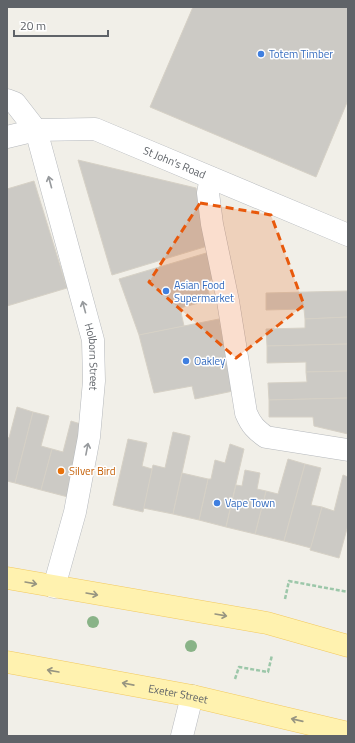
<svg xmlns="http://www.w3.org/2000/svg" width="355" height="743" viewBox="0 0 355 743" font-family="'Titillium Web',sans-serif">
	<rect width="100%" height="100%" fill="#f1efe8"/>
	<g fill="#cccac5" stroke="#d6d1c6">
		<polygon points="193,7 348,7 348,100 316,177 150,107"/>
		<polygon points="78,160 196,188 211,245 112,275"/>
		<polygon points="34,181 67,288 7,306 7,189"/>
		<polygon points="213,251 219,278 207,281 210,300 180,308 184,326 139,335 119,279"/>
		<polygon points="348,291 348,317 305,319 304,309 266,310 266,293"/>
		<polygon points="348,317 348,344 267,346 266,329 305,328 305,319"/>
		<polygon points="219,319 233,391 195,399 192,386 154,393 139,335"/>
		<polygon points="348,344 348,371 306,372 306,362 267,363 267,346"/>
		<polygon points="348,371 348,398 269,400 268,383 307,382 306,372"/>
		<polygon points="348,398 348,434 314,426 313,417 269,417 269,400"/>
		<polygon points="17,407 33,412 15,483 7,481 7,437 9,438"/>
		<polygon points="33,412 49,416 41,446 52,449 41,490 15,483"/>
		<polygon points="71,421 87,426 68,497 41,490 52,449 63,452"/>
		<polygon points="173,432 190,436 173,514 143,508 153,465 165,468"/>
		<polygon points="128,439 147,443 142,466 152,469 143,512 113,505"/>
		<polygon points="230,444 244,449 226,527 199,520 208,479 211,479 215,460 225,463"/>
		<polygon points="288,459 305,464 284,541 255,534 266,491 278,494"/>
		<polygon points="305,464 321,468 311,505 322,507 311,548 284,541"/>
		<polygon points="245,470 260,473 257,489 266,491 255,534 226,527 236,485 242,486"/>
		<polygon points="182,473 208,479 199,520 173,514"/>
		<polygon points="343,475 348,477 348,525 339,558 310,550 322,507 334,511"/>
	</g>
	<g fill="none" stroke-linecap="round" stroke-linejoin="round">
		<defs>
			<g id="minor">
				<path id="s1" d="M7,100L15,103L36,130L93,340L94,381L89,437L75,512L54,587"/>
				<path id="s2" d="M7,137L36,130L95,129L348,235"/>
				<path d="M211,178L208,193L212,224L228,301L246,413C251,425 256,430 266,437L348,450"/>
				<polyline points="182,736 192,696"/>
			</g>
			<g id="major">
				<polyline points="7,578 267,623 348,646"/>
				<path id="s3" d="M7,662L192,696L348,733"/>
			</g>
		</defs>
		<use href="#minor" stroke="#b5b8bc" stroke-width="23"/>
		<use href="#major" stroke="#f2c960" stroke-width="23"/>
		<g stroke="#9cc7a9" stroke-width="2.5" stroke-dasharray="4 2" stroke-linecap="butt">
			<polyline points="285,599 289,581 348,592"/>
			<polyline points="235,679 239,667 268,672 272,655"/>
		</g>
		<use href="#minor" stroke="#fff" stroke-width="22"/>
		<use href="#major" stroke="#fff2af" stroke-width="22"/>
	</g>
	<g fill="#89b387">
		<circle cx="93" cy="622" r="6"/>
		<circle cx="191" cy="646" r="6"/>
	</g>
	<defs><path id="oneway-shaft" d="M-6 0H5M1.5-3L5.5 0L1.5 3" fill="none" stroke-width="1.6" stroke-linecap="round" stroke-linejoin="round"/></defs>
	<g stroke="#979a9d">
		<use href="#oneway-shaft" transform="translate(50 182) rotate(-105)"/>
		<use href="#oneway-shaft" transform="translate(84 307) rotate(-105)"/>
		<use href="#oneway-shaft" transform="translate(87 449) rotate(-79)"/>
	</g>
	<g stroke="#979581">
		<use href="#oneway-shaft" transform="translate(31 583) rotate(10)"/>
		<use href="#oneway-shaft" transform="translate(92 594) rotate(10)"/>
		<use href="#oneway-shaft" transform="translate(221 615) rotate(10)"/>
		<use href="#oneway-shaft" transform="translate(53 671) rotate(-170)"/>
		<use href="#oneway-shaft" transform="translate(128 684) rotate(-169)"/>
		<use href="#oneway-shaft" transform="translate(297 720) rotate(-167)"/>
	</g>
	<path fill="#e8590c" fill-opacity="0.2" stroke="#e8590c" stroke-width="3" stroke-dasharray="8 5" stroke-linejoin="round" d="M200,203L271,215L304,305L236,358L149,282Z"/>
	<g fill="#3f7fe0" stroke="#fff" stroke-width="1.5">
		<circle cx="261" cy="54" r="4"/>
		<circle cx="166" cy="291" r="4"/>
		<circle cx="186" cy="361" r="4"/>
		<circle cx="217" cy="503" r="4"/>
	</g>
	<circle fill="#e8710a" stroke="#fff" stroke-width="1.5" cx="61" cy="471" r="4"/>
	<g text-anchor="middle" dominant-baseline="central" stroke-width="3" stroke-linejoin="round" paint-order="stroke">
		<g font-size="11" fill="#366cbe" stroke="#fff" text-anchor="start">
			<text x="269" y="54">Totem Timber</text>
			<text x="174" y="285">Asian Food<tspan x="174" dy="13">Supermarket</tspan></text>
			<text x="194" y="361">Oakley</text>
			<text x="225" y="503">Vape Town</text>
		</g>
		<g font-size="11" fill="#5f6368" stroke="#fff">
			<text stroke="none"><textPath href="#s2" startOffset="175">St John's Road</textPath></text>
			<text stroke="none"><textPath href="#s1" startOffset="277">Holborn Street</textPath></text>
			<text stroke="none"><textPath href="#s3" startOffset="174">Exeter Street</textPath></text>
		</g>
		<g font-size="11" fill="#c56008" stroke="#fff" text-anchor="start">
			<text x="69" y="471">Silver Bird</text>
		</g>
	</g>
	<rect width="355" height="743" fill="none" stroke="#5f6368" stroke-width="16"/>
	<path d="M14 30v6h94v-6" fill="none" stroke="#5f6368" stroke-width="2"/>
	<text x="20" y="30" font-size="12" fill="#5f6368" stroke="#ffffff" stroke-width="3" paint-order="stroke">20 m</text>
</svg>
